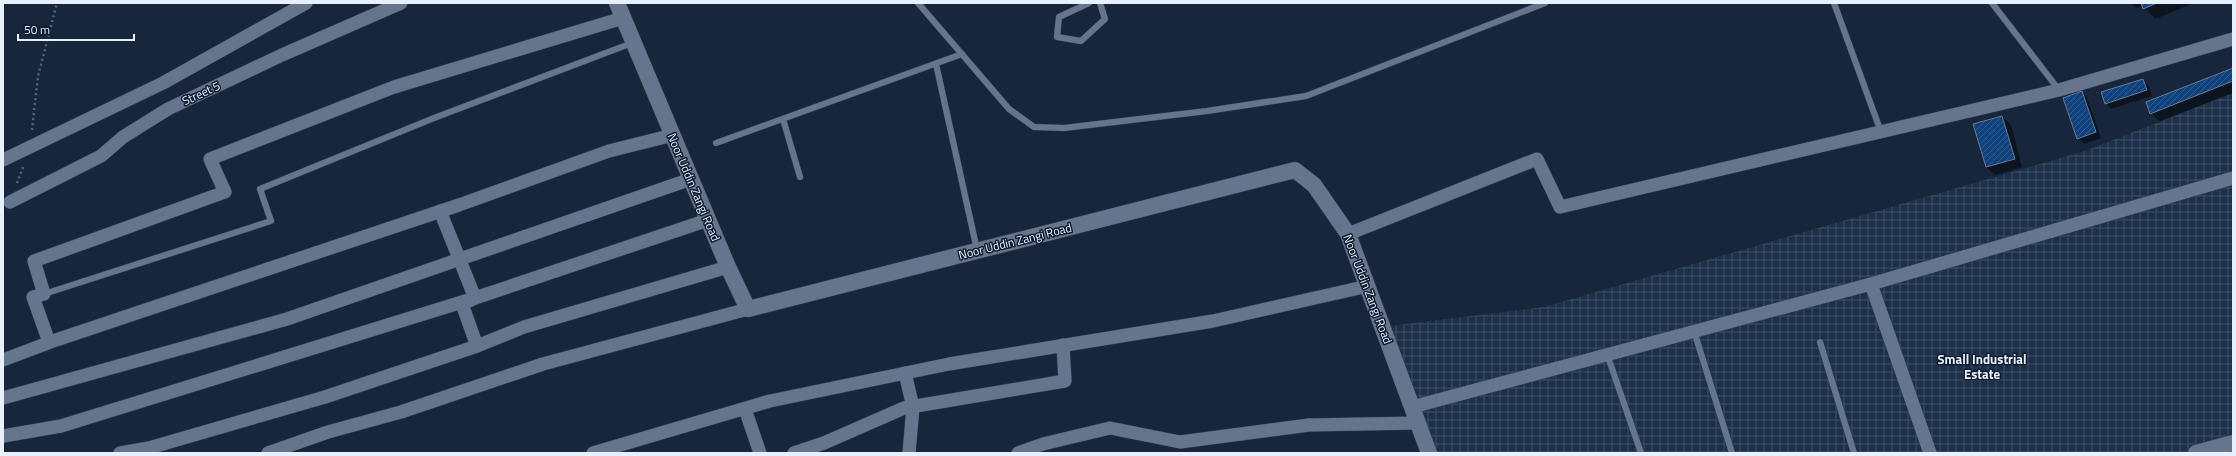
<svg xmlns="http://www.w3.org/2000/svg" width="2236" height="456" viewBox="0 0 2236 456" font-family="'Titillium Web',sans-serif">
	<defs>
		<pattern id="industrial-grid" width="8" height="8" patternUnits="userSpaceOnUse"><rect width="8" height="8" fill="#1d3049"/><path d="M0 4h8M4 0v8" fill="none" stroke="#3e4e64"/></pattern>
		<pattern id="building-hatch" width="6" height="6" patternUnits="userSpaceOnUse"><rect width="6" height="6" fill="#0f417d"/><path d="M-1 1l2-2M0 6l6-6M5 7l2-2" fill="none" stroke="#325d90"/></pattern>
	</defs>
	<rect width="100%" height="100%" fill="#17263a"/>
	<polygon fill="url(#industrial-grid)" points="2233,93 2233,453 1436,453 1390,326 1544,307 2085,151"/>
	<g fill="#0007">
		<polygon points="2131,3 2194,3 2155,19 2143,5 2136,8"/>
		<polygon points="2233,69 2233,93 2160,121 2151,113"/>
		<polygon points="2143,80 2149,86 2152,96 2111,109 2106,103"/>
		<polygon points="2081,92 2087,98 2101,138 2084,144 2078,138"/>
		<polygon points="2002,117 2011,125 2022,167 1995,175 1986,167"/>
	</g>
	<g fill="url(#building-hatch)" stroke="#687a92">
		<polygon points="2141,3 2157,3 2143,9"/>
		<polygon points="2233,68 2233,81 2150,114 2146,102"/>
		<polygon points="2143,79 2147,90 2105,104 2101,92"/>
		<polygon points="2082,91 2096,132 2077,139 2063,98"/>
		<polygon points="2002,116 2015,159 1986,167 1973,124"/>
	</g>
	<g fill="none" stroke-linecap="round" stroke-linejoin="round">
		<defs>
			<g id="service">
				<polyline points="918,3 1009,109 1034,127 1064,128 1207,111 1306,96 1545,3"/>
				<polyline points="1089,3 1059,17 1057,37 1081,41 1105,19 1100,3"/>
				<polyline points="1834,3 1881,132"/>
				<polyline points="1992,3 2059,90"/>
				<polyline points="936,64 977,250"/>
				<polyline points="783,119 800,177"/>
				<polyline points="716,143 962,54"/>
				<polyline points="44,294 271,221 260,189 434,118 632,43"/>
				<polyline points="1694,331 1732,453"/>
				<polyline points="1820,342 1854,453"/>
				<polyline points="1607,354 1641,453"/>
			</g>
			<g id="minor">
				<polyline points="3,160 163,83 306,3"/>
				<polyline points="10,202 101,156 123,137 168,109 282,55 401,3"/>
				<polyline points="440,211 475,298 462,304 477,346 524,327 728,267"/>
				<polyline points="1348,234 1537,159 1560,207 2059,90 2233,39"/>
				<polyline points="1871,284 1930,453"/>
				<polyline points="49,342 33,297 44,294 34,261 225,192 210,159 394,87 623,18"/>
				<polyline points="3,360 56,340 459,205 609,151 673,135"/>
				<polyline points="905,373 913,407 909,453"/>
				<polyline points="3,398 287,319 691,179"/>
				<polyline points="1412,407 1871,284 2233,178"/>
				<polyline points="745,409 760,453"/>
				<polyline points="3,436 61,426 475,298 708,220"/>
				<polyline points="120,453 149,448 325,397 477,346"/>
				<polyline points="268,453 328,432 401,412 543,364 748,309"/>
				<polyline points="593,453 770,401 949,364 1213,321 1368,286"/>
				<polyline points="794,453 824,443 904,408 1065,381 1063,345"/>
				<polyline points="1018,453 1043,444 1110,428 1180,442 1309,425 1418,423"/>
			</g>
			<g id="tertiary">
				<polyline points="617,3 728,267 748,309 1295,170 1314,185 1348,234 1429,453"/>
				<polyline points="2196,453 2233,443"/>
			</g>
		</defs>
		<use href="#service" stroke="#354051" stroke-width="7"/>
		<use href="#minor" stroke="#354051" stroke-width="14"/>
		<use href="#tertiary" stroke="#354051" stroke-width="17"/>
		<g stroke="#566476" stroke-width="2.5" stroke-dasharray="2 3" stroke-linecap="butt">
			<polyline points="32,130 38,76 57,3"/>
			<polyline points="17,183 24,165"/>
		</g>
		<use href="#service" stroke="#64758d" stroke-width="6"/>
		<use href="#minor" stroke="#64758d" stroke-width="13"/>
		<use href="#tertiary" stroke="#64758d" stroke-width="16"/>
	</g>
	<g text-anchor="middle" dominant-baseline="central" stroke-width="3" stroke-linejoin="round" paint-order="stroke">
		<g font-size="12" fill="#e6f0fe" stroke="#0e1c2f">
			<text transform="translate(201 93) rotate(-25)">Street 5</text>
			<text transform="translate(694 187) rotate(67)">Noor Uddin Zangi Road</text>
			<text transform="translate(1015 241) rotate(-14)">Noor Uddin Zangi Road</text>
			<text transform="translate(1368 289) rotate(69)">Noor Uddin Zangi Road</text>
		</g>
		<g font-size="13" font-weight="bold" fill="#e6f0fe" stroke="#0e1c2f">
			<text x="1982" y="359">Small Industrial<tspan x="1982" dy="15">Estate</tspan></text>
		</g>
	</g>
	<rect width="2236" height="456" fill="none" stroke="#e6f0fe" stroke-width="8"/>
	<path d="M18 34v6h116v-6" fill="none" stroke="#e6f0fe" stroke-width="2"/>
	<text x="24" y="34" font-size="12" fill="#e6f0fe" stroke="#0e1c2f" stroke-width="3" paint-order="stroke">50 m</text>
</svg>
